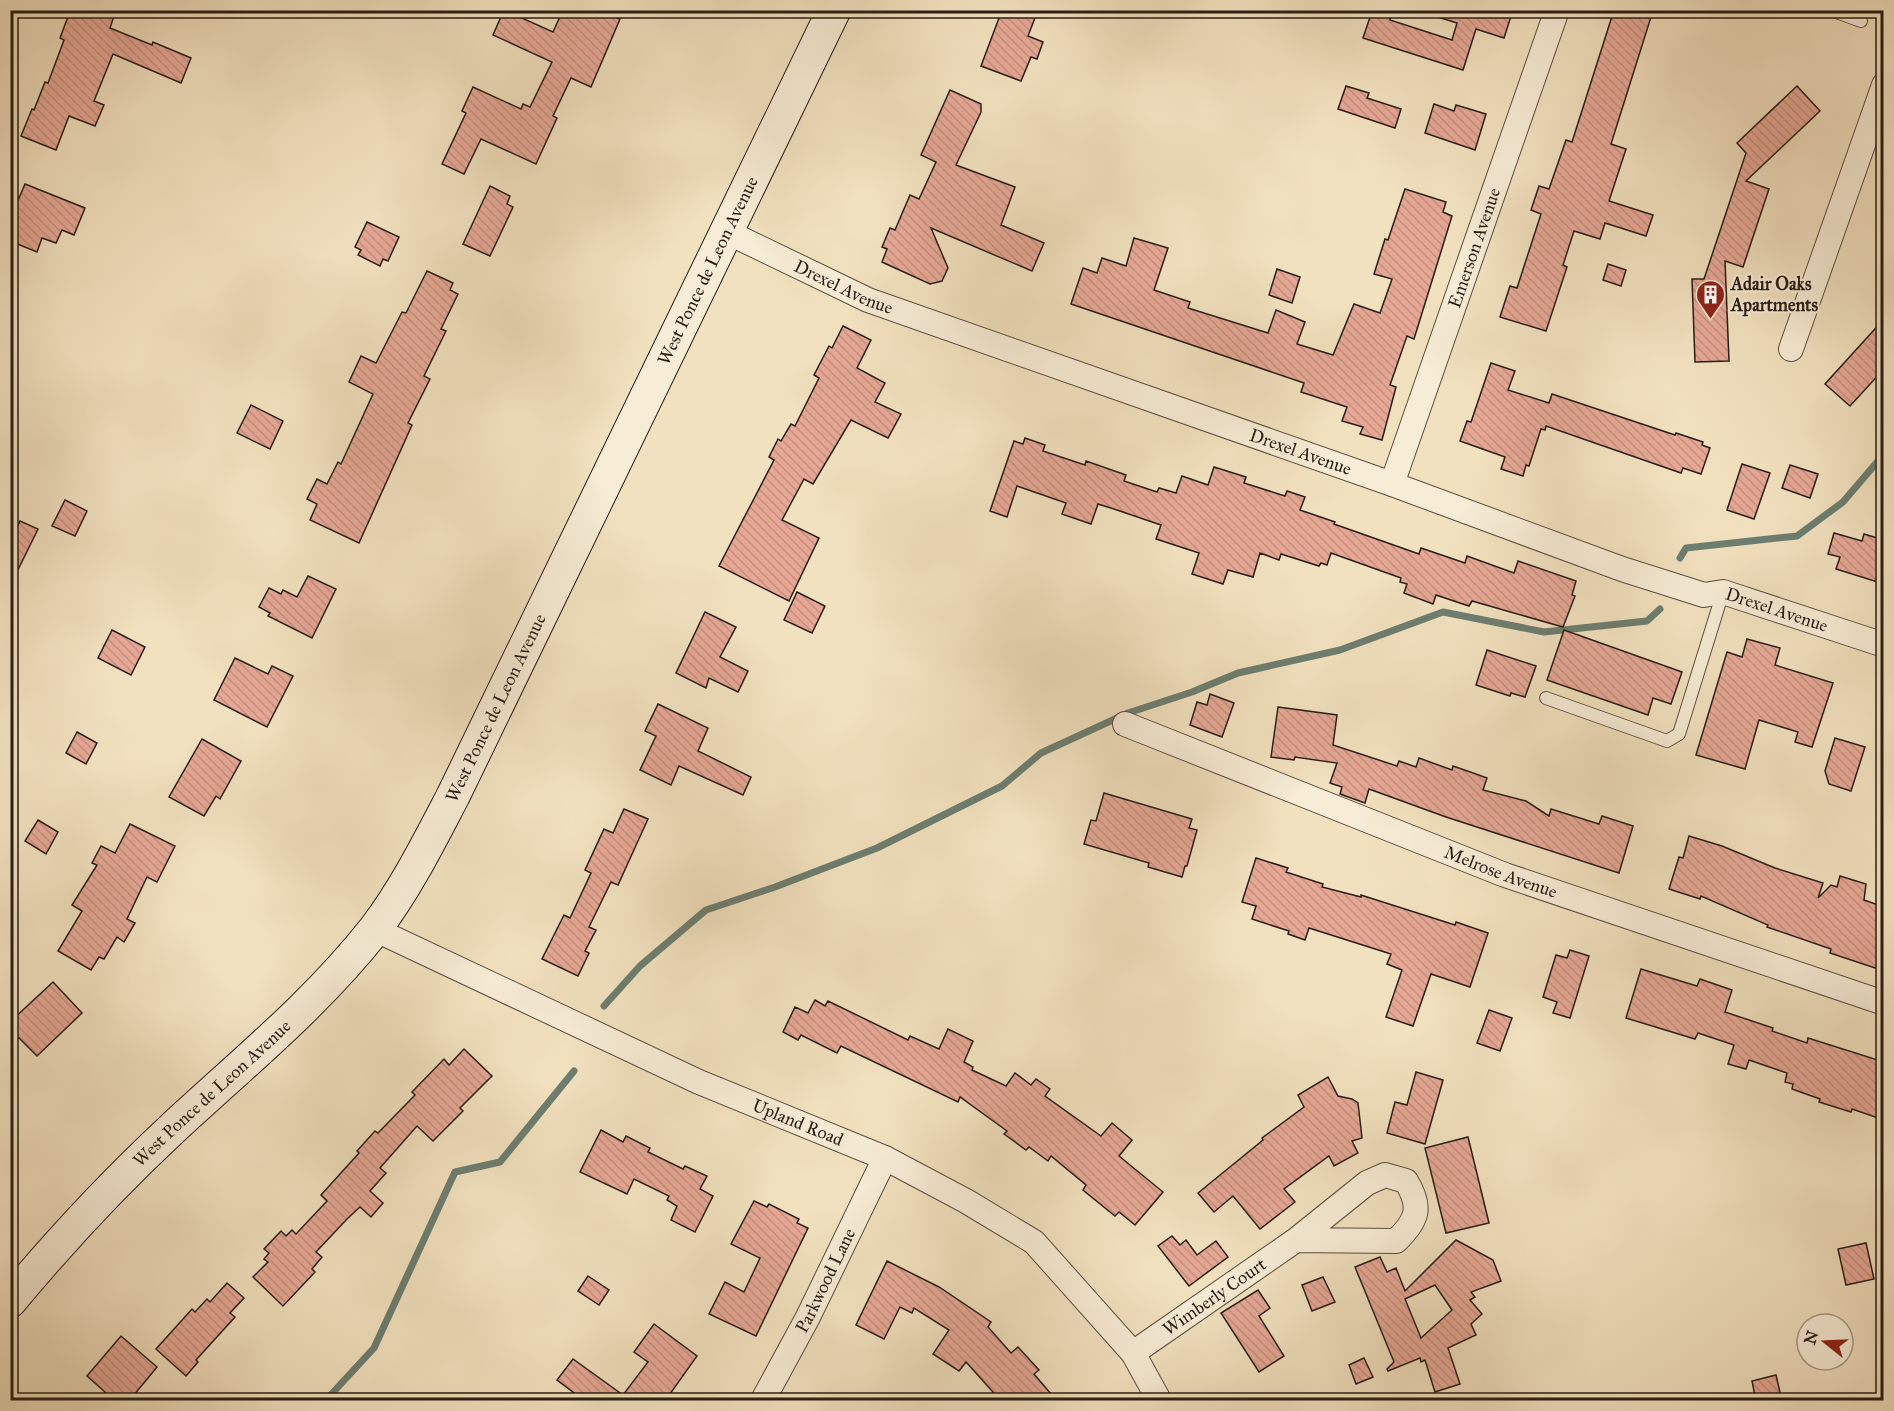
<svg xmlns="http://www.w3.org/2000/svg" width="1894" height="1411" viewBox="0 0 1894 1411" font-family="'IM FELL Great Primer',serif">
	<defs>
		<pattern id="building-back-hatch" width="6" height="6" patternUnits="userSpaceOnUse" patternTransform="scale(1.5)"><rect width="6" height="6" fill="#e6a895"/><path d="M-1 5l2 2M0 0l6 6M5-1l2 2" fill="none" stroke="#c59080"/></pattern>
	</defs>
	<rect width="100%" height="100%" fill="#f2e1bf"/>
	<filter id="stains"><feTurbulence type="fractalNoise" baseFrequency=".00333" numOctaves="4"/><feColorMatrix values="0 0 0 0 .2 0 0 0 0 .09 0 0 0 0 .02 0 0 0 .5 -.17"/></filter>
	<radialGradient id="worn" r=".72"><stop offset=".6" stop-color="#630" stop-opacity="0"/><stop offset="1" stop-color="#630" stop-opacity=".3"/></radialGradient>
	<g fill="none" stroke-linecap="round" stroke-linejoin="round">
		<g stroke="#6d7e71" stroke-width="7">
			<polyline points="1680,558 1686,548 1797,536 1843,502 1884,454"/>
			<polyline points="604,1006 640,966 706,910 775,887 877,848 1002,786 1041,753 1128,713 1192,692 1238,673 1340,650 1443,612 1544,632 1647,621 1660,609"/>
			<polyline points="326,1400 374,1348 455,1172 500,1162 574,1071"/>
		</g>
	</g>
	<g fill="url(#building-back-hatch)" stroke="#291d15" stroke-width="1.5" fill-rule="evenodd">
		<polygon points="76,10 116,10 110,28 152,45 153,42 191,58 181,83 113,54 94,101 104,105 95,126 69,116 56,150 21,136 32,109 34,110 45,82 48,83 64,40 60,38 69,14 74,16"/>
		<polygon points="504,10 553,32 563,10 601,10 620,19 591,87 571,78 553,116 557,118 536,164 481,139 464,174 442,164 466,113 462,111 473,87 521,109 523,104 530,107 552,62 493,35"/>
		<polygon points="1002,10 1038,10 1028,36 1043,42 1037,59 1031,57 1021,81 981,66"/>
		<polygon points="1431,10 1513,10 1504,38 1476,29 1463,70 1363,38 1372,11 1391,17 1390,20 1452,40 1457,23 1431,15"/>
		<polygon points="1614,10 1644,10 1643,14 1651,17 1611,144 1626,149 1609,201 1653,215 1646,236 1605,223 1600,239 1574,231 1563,265 1567,267 1546,331 1500,317 1510,286 1517,288 1541,214 1531,210 1539,186 1549,189 1566,140 1572,142"/>
		<polygon points="1346,86 1369,93 1367,98 1401,109 1395,128 1338,109"/>
		<polygon points="1797,86 1820,111 1746,181 1769,189 1743,267 1725,261 1729,361 1695,362 1692,279 1704,279 1746,153 1737,143"/>
		<polygon points="950,90 981,104 981,112 956,165 1015,187 1001,225 1044,243 1032,271 931,228 948,268 942,281 930,284 882,262 887,249 882,247 890,228 895,230 910,195 919,199 936,162 921,155"/>
		<polygon points="1434,104 1454,111 1456,105 1486,114 1475,150 1425,133"/>
		<polygon points="25,184 85,208 74,235 62,230 56,243 42,238 37,252 10,241 10,203 16,205"/>
		<polygon points="490,186 510,196 507,204 513,207 490,256 463,244"/>
		<polygon points="1405,189 1446,202 1443,212 1452,216 1414,339 1407,336 1390,385 1396,387 1382,440 1360,434 1363,427 1342,421 1347,407 1301,392 1304,383 1071,304 1083,268 1097,273 1102,258 1126,266 1134,238 1168,248 1154,290 1190,302 1188,308 1268,333 1276,310 1305,322 1297,344 1333,355 1354,304 1380,313 1392,279 1374,274 1385,239 1388,240"/>
		<polygon points="367,222 399,237 388,261 383,259 380,266 358,255 361,250 355,247"/>
		<polygon points="1608,264 1626,270 1621,286 1603,280"/>
		<polygon points="1277,269 1300,277 1292,303 1269,295"/>
		<polygon points="427,271 453,283 450,290 458,294 441,329 446,331 424,376 430,379 408,423 412,425 359,543 310,520 317,504 307,499 317,479 327,484 338,462 341,464 373,394 349,382 361,356 376,363 402,312 406,313"/>
		<polygon points="1884,319 1884,369 1850,406 1825,384"/>
		<polygon points="843,326 871,340 857,368 885,383 875,402 901,414 888,438 851,420 813,484 804,479 782,520 819,538 789,601 719,566 774,460 769,457 778,439 781,441 791,424 795,426 819,378 814,375 829,346 832,348"/>
		<polygon points="1491,363 1515,371 1508,390 1549,403 1552,394 1675,435 1676,433 1703,442 1702,445 1710,448 1701,474 1683,468 1681,473 1546,426 1545,430 1541,429 1529,466 1526,465 1523,476 1501,469 1505,457 1460,441 1467,421 1471,422"/>
		<polygon points="251,405 283,421 270,449 237,433"/>
		<polygon points="1025,438 1045,445 1043,451 1085,465 1086,461 1126,475 1124,481 1157,492 1159,488 1176,493 1182,476 1208,485 1214,467 1246,477 1244,483 1285,496 1287,491 1305,497 1300,510 1335,522 1334,524 1419,554 1421,548 1465,563 1467,556 1514,573 1518,561 1576,581 1572,595 1575,596 1563,627 1472,601 1469,606 1436,595 1433,604 1404,593 1407,584 1400,582 1401,578 1331,553 1327,565 1321,563 1319,566 1281,554 1279,560 1260,553 1253,577 1228,570 1223,584 1192,574 1199,553 1156,539 1161,525 1114,509 1098,504 1091,524 1062,514 1066,503 1017,486 1007,517 990,511 1014,441 1023,444"/>
		<polygon points="1742,464 1770,473 1754,519 1727,510"/>
		<polygon points="1790,465 1818,474 1810,498 1782,488"/>
		<polygon points="65,500 87,511 75,536 52,526"/>
		<polygon points="20,521 38,529 10,586 10,541"/>
		<polygon points="1834,533 1862,541 1864,534 1884,540 1884,584 1836,569 1840,557 1828,554"/>
		<polygon points="308,576 336,589 312,638 268,616 270,613 259,607 269,588 281,594 283,590 297,597"/>
		<polygon points="797,592 825,606 812,633 784,620"/>
		<polygon points="705,612 736,627 720,657 748,671 738,692 709,678 706,688 676,673"/>
		<polygon points="112,630 145,647 131,675 98,658"/>
		<polygon points="1564,630 1682,672 1671,704 1653,698 1648,715 1547,680"/>
		<polygon points="1747,639 1780,648 1775,665 1833,683 1812,747 1795,742 1798,732 1759,720 1745,769 1696,755 1727,652 1742,657"/>
		<polygon points="1487,650 1536,666 1525,697 1511,693 1510,696 1476,685"/>
		<polygon points="235,658 268,674 272,666 293,676 267,727 214,700"/>
		<polygon points="1210,694 1234,703 1222,737 1190,725 1197,702 1207,705"/>
		<polygon points="658,704 708,728 698,751 751,777 743,795 679,766 671,785 640,770 656,736 645,731"/>
		<polygon points="1278,707 1337,715 1333,745 1397,766 1399,761 1416,767 1419,758 1452,770 1453,766 1476,774 1487,778 1483,790 1526,801 1549,816 1551,809 1599,824 1602,816 1633,826 1619,873 1446,817 1369,789 1365,803 1340,794 1342,787 1330,783 1337,763 1295,757 1294,760 1271,757"/>
		<polygon points="77,732 97,743 86,764 66,753"/>
		<polygon points="1835,738 1865,747 1851,791 1829,784 1825,771"/>
		<polygon points="202,739 241,761 220,799 216,796 204,816 169,797"/>
		<polygon points="1104,793 1192,819 1189,828 1197,830 1187,866 1185,866 1182,877 1148,867 1149,863 1084,844 1091,820 1096,821"/>
		<polygon points="624,809 648,819 618,885 611,882 589,927 596,930 585,951 589,953 578,976 542,959 564,915 570,918 591,873 585,870 604,829 613,833"/>
		<polygon points="38,820 58,832 46,854 25,841"/>
		<polygon points="130,824 175,846 157,882 147,877 127,919 135,923 124,942 117,937 104,959 99,957 91,970 58,951 82,911 72,905 97,865 92,863 101,846 115,853"/>
		<polygon points="1689,836 1722,846 1775,868 1823,883 1818,898 1831,885 1837,887 1840,876 1866,884 1864,900 1884,907 1884,971 1830,953 1831,949 1767,927 1768,925 1701,896 1700,899 1669,889 1679,857 1683,858"/>
		<polygon points="1256,858 1288,868 1286,872 1323,884 1322,887 1361,897 1361,895 1455,925 1456,922 1488,933 1470,987 1431,974 1413,1026 1386,1017 1402,970 1387,964 1391,954 1309,928 1305,940 1288,934 1289,931 1252,919 1256,906 1242,902"/>
		<polygon points="1570,950 1589,956 1570,1018 1553,1013 1557,1002 1543,997 1556,955 1567,958"/>
		<polygon points="1641,969 1697,986 1700,979 1732,990 1725,1012 1773,1028 1772,1031 1807,1043 1808,1038 1884,1062 1884,1120 1852,1109 1851,1112 1819,1102 1820,1099 1792,1089 1793,1084 1785,1082 1787,1073 1749,1060 1746,1069 1728,1064 1734,1045 1698,1033 1695,1039 1626,1018"/>
		<polygon points="53,982 82,1013 37,1056 10,1029 10,1022"/>
		<polygon points="815,1000 825,1006 828,1001 908,1040 910,1036 939,1049 948,1029 973,1041 964,1062 973,1067 972,1070 1006,1086 1015,1073 1031,1085 1036,1079 1050,1089 1045,1096 1101,1136 1112,1123 1132,1140 1119,1156 1163,1192 1135,1225 1119,1212 1115,1216 1083,1190 1086,1185 1051,1156 1048,1161 1029,1147 1026,1150 1004,1134 1007,1131 960,1097 958,1102 841,1046 837,1053 801,1035 798,1040 783,1032 795,1007 808,1013"/>
		<polygon points="1489,1010 1512,1018 1500,1051 1477,1043"/>
		<polygon points="464,1049 492,1076 460,1108 463,1111 433,1141 417,1126 380,1168 386,1173 370,1191 383,1203 371,1217 360,1207 347,1219 316,1252 322,1257 312,1269 315,1272 283,1306 253,1277 268,1262 264,1259 269,1253 264,1249 281,1231 286,1236 292,1230 296,1234 327,1201 321,1195 359,1153 357,1151 375,1131 378,1133 415,1095 412,1092 444,1059 449,1065"/>
		<polygon points="1416,1072 1443,1080 1425,1144 1387,1133 1395,1102 1407,1105"/>
		<polygon points="1328,1077 1338,1096 1352,1099 1358,1103 1362,1138 1352,1141 1358,1153 1334,1166 1329,1156 1284,1189 1295,1202 1260,1229 1233,1196 1214,1212 1198,1193 1263,1140 1262,1138 1304,1107 1298,1095"/>
		<polygon points="601,1130 623,1142 626,1136 650,1148 648,1152 683,1169 685,1166 707,1176 700,1189 713,1196 695,1232 671,1220 677,1206 667,1200 669,1196 634,1179 627,1194 580,1172"/>
		<polygon points="1468,1137 1489,1223 1446,1233 1425,1148"/>
		<polygon points="754,1201 767,1207 769,1204 799,1219 797,1223 808,1228 756,1336 709,1314 725,1282 744,1292 760,1258 731,1244"/>
		<polygon points="1172,1236 1180,1245 1186,1240 1197,1255 1216,1241 1228,1257 1189,1286 1158,1246"/>
		<path d="M1456,1240L1493,1260L1501,1281L1471,1292L1475,1297L1470,1300L1482,1314L1471,1324L1476,1335L1448,1348L1460,1384L1435,1392L1425,1360L1421,1362L1420,1358L1388,1371L1387,1369L1394,1362L1355,1267L1380,1257L1387,1272L1396,1268L1405,1291ZM1435,1285L1452,1310L1421,1338L1405,1299Z"/>
		<polygon points="1866,1243 1874,1279 1846,1285 1838,1249"/>
		<polygon points="887,1261 939,1287 991,1322 988,1327 1011,1353 1018,1347 1039,1370 1034,1374 1057,1401 1001,1401 966,1362 959,1371 933,1354 949,1330 914,1308 912,1313 900,1307 884,1339 856,1325"/>
		<polygon points="588,1276 609,1290 599,1305 578,1291"/>
		<polygon points="1323,1277 1335,1302 1312,1311 1302,1285"/>
		<polygon points="227,1283 244,1298 230,1313 235,1317 196,1360 198,1362 186,1376 156,1349 192,1309 195,1312 207,1299 210,1302"/>
		<polygon points="1258,1290 1270,1308 1259,1316 1284,1356 1259,1372 1221,1313"/>
		<polygon points="654,1324 697,1356 665,1401 585,1401 557,1380 573,1359 623,1395 648,1362 634,1352"/>
		<polygon points="121,1336 157,1367 129,1401 115,1401 87,1376"/>
		<polygon points="1364,1358 1373,1377 1356,1384 1349,1365"/>
		<polygon points="1776,1375 1782,1401 1756,1401 1752,1381"/>
	</g>
	<g fill="none" stroke-linecap="round" stroke-linejoin="round">
		<defs>
			<g id="service">
				<polyline points="1831,10 1861,21"/>
				<polyline points="1546,698 1667,741 1679,734 1723,592"/>
			</g>
			<g id="minor">
				<path id="s1" d="M727,232L868,300L1392,484L1622,569L1704,595L1723,592L1884,645"/>
				<polyline points="1791,349 1884,85"/>
				<path id="s2" d="M1392,484L1557,10"/>
				<path id="s3" d="M1125,724L1505,875L1884,1003"/>
				<path id="s4" d="M374,929L699,1082L885,1158L966,1201L1034,1242L1133,1353L1159,1400"/>
				<path id="s5" d="M1133,1353L1296,1240L1367,1183L1385,1175L1406,1181C1422,1207 1418,1220 1396,1241L1296,1240"/>
				<path id="s6" d="M763,1400L808,1317L885,1158"/>
			</g>
			<g id="secondary">
				<path id="s7" d="M10,1301C60,1241 115,1182 172,1129C242,1064 316,1004 375,929C406,888 429,842 453,796L834,10"/>
			</g>
		</defs>
		<use href="#service" stroke="#5b4e40" stroke-width="14"/>
		<use href="#minor" stroke="#5b4e40" stroke-width="26"/>
		<use href="#secondary" stroke="#291d15" stroke-width="35"/>
		<use href="#service" stroke="#f7ecd5" stroke-width="12"/>
		<use href="#minor" stroke="#f7ecd5" stroke-width="24"/>
		<use href="#secondary" stroke="#f7ecd5" stroke-width="33"/>
	</g>
	<defs>
		<symbol id="building-pin" viewBox="-11 -11 22 30"><path d="M0 17L-7.5 6A9.5 9.5 0 1 1 7.5 6Z" fill="#8f2418" stroke="#f7ecd5"/><path d="M-4-6H4V6H1V3H-1V6H-4ZM-2.5-4.3h1.7v1.8h-1.7ZM.8-4.3h1.7v1.8H.8ZM-2.5-1h1.7V.8h-1.7ZM.8-1h1.7V.8H.8Z" fill="#fff"/></symbol>
	</defs>
	<g fill-rule="evenodd">
		<use href="#building-pin" x="1694" y="278" width="33" height="45"/>
	</g>
	<g text-anchor="middle" dominant-baseline="central" stroke-width="4.5" stroke-linejoin="round" paint-order="stroke">
		<g font-size="18" fill="#291d15" stroke="#f7ecd5">
			<text stroke="none"><textPath href="#s2" startOffset="250">Emerson Avenue</textPath></text>
			<text stroke="none"><textPath href="#s7" startOffset="1260">West Ponce de Leon Avenue</textPath></text>
			<text stroke="none"><textPath href="#s1" startOffset="129">Drexel Avenue</textPath></text>
			<text stroke="none"><textPath href="#s1" startOffset="615">Drexel Avenue</textPath></text>
			<text stroke="none"><textPath href="#s1" startOffset="1119">Drexel Avenue</textPath></text>
			<text stroke="none"><textPath href="#s7" startOffset="774">West Ponce de Leon Avenue</textPath></text>
			<text stroke="none"><textPath href="#s3" startOffset="404">Melrose Avenue</textPath></text>
			<text stroke="none"><textPath href="#s7" startOffset="290">West Ponce de Leon Avenue</textPath></text>
			<text stroke="none"><textPath href="#s4" startOffset="466">Upland Road</textPath></text>
			<text stroke="none"><textPath href="#s6" startOffset="135">Parkwood Lane</textPath></text>
			<text stroke="none"><textPath href="#s5" startOffset="99">Wimberly Court</textPath></text>
		</g>
		<g font-size="18" font-weight="bold" fill="#291d15" stroke="#f7ecd5" text-anchor="start">
			<text x="1731" y="284">Adair Oaks<tspan x="1731" dy="21">Apartments</tspan></text>
		</g>
	</g>
	<rect width="1894" height="1411" fill="none" stroke="#f2e1bf" stroke-width="36"/>
	<rect x="12" y="12" width="1870" height="1387" fill="none" stroke="#291d15" stroke-width="3"/>
	<rect x="18" y="18" width="1858" height="1375" fill="none" stroke="#291d15" stroke-width="1.5"/>
	<g transform="translate(1825 1342) rotate(288)"><circle r="28" fill="#f7ecd5" stroke="#a59988" stroke-width="1.5"/>
	<path d="M0-4.5L10 22L0 15L-10 22Z" fill="#8f2418"/>
	<text y="-9" font-size="16" font-weight="bold" text-anchor="middle" fill="#291d15">N</text>
	</g>
	<rect width="100%" height="100%" filter="url(#stains)"/>
	<rect width="100%" height="100%" fill="url(#worn)"/>
</svg>
